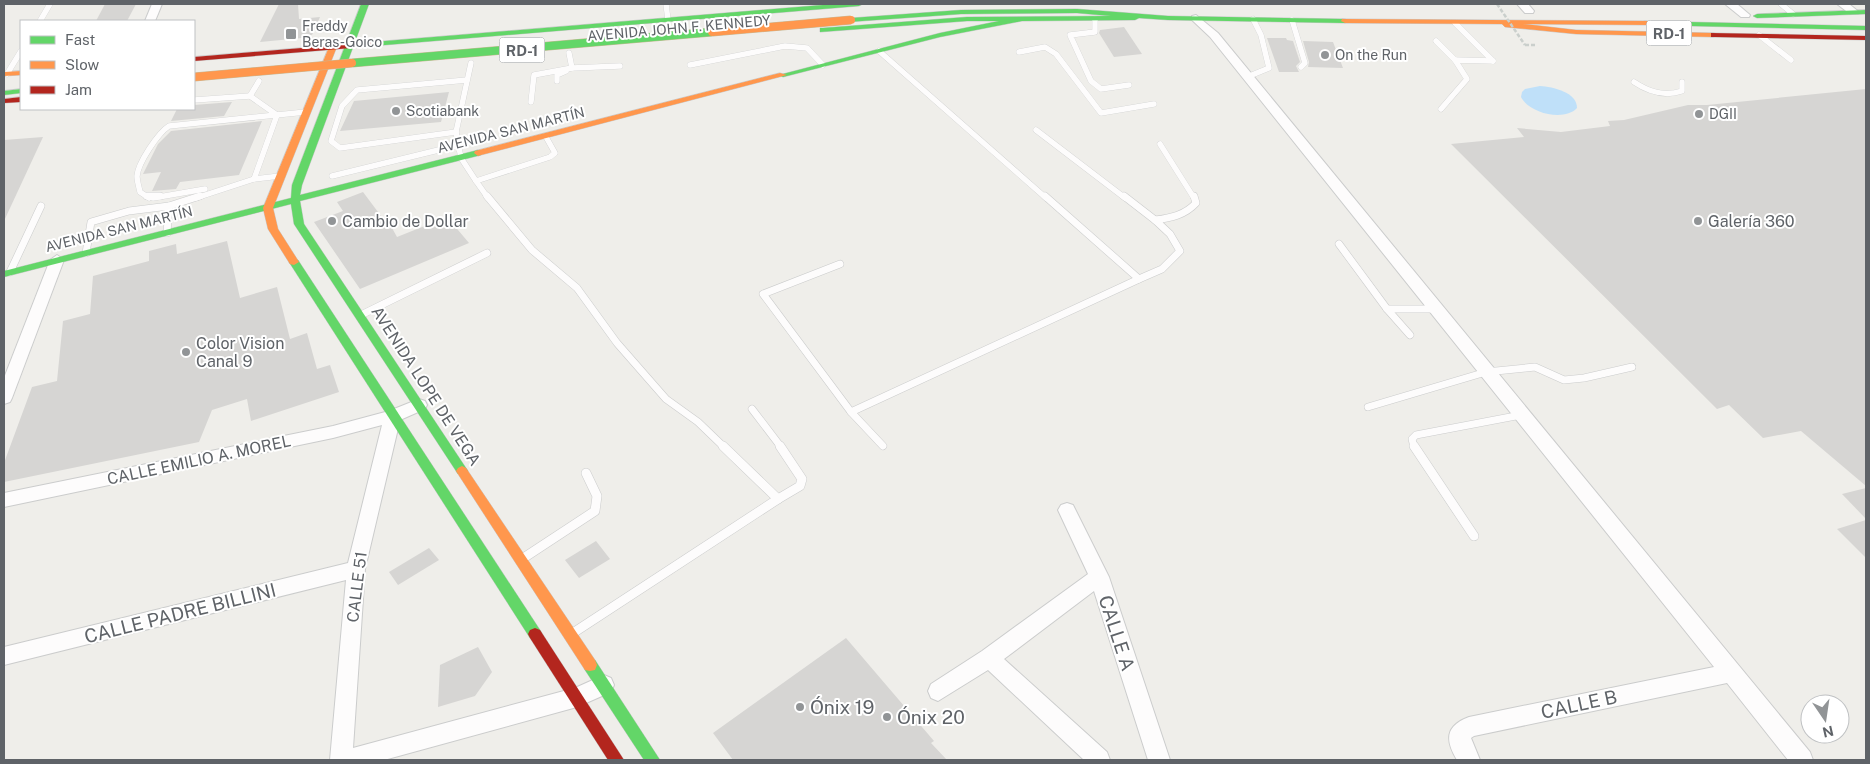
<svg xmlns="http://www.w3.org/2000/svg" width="1870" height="764" viewBox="0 0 1870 764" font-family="'Public Sans',sans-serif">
	<rect width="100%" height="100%" fill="#efeeea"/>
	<path fill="#bfe0f9" d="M1540,86C1553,87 1577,92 1577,108C1564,122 1529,113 1521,97L1522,92L1525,89Z"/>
	<g fill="#d6d5d3">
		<polygon points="105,4 136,4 127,21 96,21"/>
		<polygon points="279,4 298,4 299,19 320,17 312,35 304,35 302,38 260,42"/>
		<polygon points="1124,27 1142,54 1114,57 1099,33 1100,30"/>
		<polygon points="1267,38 1286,38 1287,40 1293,41 1300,62 1296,66 1299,72 1279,72"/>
		<polygon points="1303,41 1333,42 1343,68 1308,67 1309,62"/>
		<polygon points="1866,89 1866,486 1801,431 1763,438 1729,405 1717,409 1451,144 1524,137 1517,128 1561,132 1610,126 1608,121 1624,120 1688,105 1707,105"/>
		<polygon points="449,92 441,122 340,131 354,101"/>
		<polygon points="232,102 224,116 171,121 177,109 194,109 194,105"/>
		<polygon points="262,121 239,175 180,182 176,189 152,191 161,172 143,174 158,144 171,131"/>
		<polygon points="43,137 4,221 4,140"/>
		<polygon points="363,192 384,220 387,219 397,237 447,217 469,243 360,289 314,222 343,211 337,202"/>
		<polygon points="227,241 240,298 277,287 290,339 307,333 317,369 330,365 339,392 251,421 247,399 212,410 199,442 4,482 4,463 32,387 57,381 63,321 90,314 93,276 149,261 149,251 176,244 177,254"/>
		<polygon points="1866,488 1866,519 1842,494"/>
		<polygon points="1866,520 1866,558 1837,529"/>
		<polygon points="596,541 610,559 579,578 565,560"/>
		<polygon points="429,548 439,560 398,585 389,572"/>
		<polygon points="846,638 934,741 931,743 947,760 733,760 713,733"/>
		<polygon points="478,647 492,672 475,696 438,707 440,665"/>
	</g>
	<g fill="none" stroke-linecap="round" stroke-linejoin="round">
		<defs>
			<g id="lane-far2">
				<polyline points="666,4 668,20"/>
				<polyline points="1781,4 1793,14"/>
				<polyline points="1095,19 1095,32 1070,35 1091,81 1101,89 1129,85"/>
				<polyline points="1292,20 1305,63 1301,67"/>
				<polyline points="40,21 50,4"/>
				<polyline points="1455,23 1493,61"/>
				<polyline points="1759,35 1791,60"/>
				<polyline points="1436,41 1455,60"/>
				<polyline points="879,51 1046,198"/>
				<polyline points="1019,52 1045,47 1056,54 1101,113 1154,104"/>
				<polyline points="569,53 572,68 620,66"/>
				<polyline points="471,63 456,132 461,158 476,181 550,157 555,153 546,137"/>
				<polyline points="690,65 785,46 807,48 823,65"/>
				<polyline points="7,74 21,51"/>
				<polyline points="1247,77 1269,68 1261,35 1253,19"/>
				<polyline points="557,81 557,75 566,71"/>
				<path d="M1634,82C1649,92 1664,97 1682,91V82"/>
				<polyline points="194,100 250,96"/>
				<polyline points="531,102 534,75 572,68"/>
				<polyline points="1441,109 1467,79 1455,60 1493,61"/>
				<polyline points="1036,130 1125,198"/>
				<polyline points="456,132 340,148 331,141 342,106 357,90 467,80"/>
				<polyline points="1160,144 1194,198"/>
				<polyline points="332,176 459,145"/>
				<polyline points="254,179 280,176"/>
				<polyline points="476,181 488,198"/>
				<path d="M149,198L140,192C139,187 137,181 137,176C138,163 158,133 169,126L306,112"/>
				<polyline points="153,198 205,189"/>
				<polyline points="196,198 254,179 277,115 250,96 259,81"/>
			</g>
			<g id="lane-far1">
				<polyline points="147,196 160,196"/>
				<polyline points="487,196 532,250 577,288 617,343 666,399 698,422 724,447"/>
				<polyline points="1124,196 1155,220"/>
				<polyline points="167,233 169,206 200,196"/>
				<polyline points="1339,244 1387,309 1435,309"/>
				<polyline points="86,253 91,222 129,211 169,206"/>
				<polyline points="840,264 763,294 851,412 1139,279 1045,196"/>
				<polyline points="10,272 41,206"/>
				<path d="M1139,279L1162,269L1180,251L1170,234L1155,220C1171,218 1185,215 1196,203L1194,196"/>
				<polyline points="1387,309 1410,335"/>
				<polyline points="361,315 487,253"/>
				<polyline points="1368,407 1486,372 1535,367 1564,380 1584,378 1632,367"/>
				<polyline points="752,409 781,447"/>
				<polyline points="851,412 883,446"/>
				<polyline points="1414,447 1412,439 1416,435 1521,415"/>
			</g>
			<g id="lane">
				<polyline points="1414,446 1474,536"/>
				<polyline points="778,499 800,486 802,479 780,446"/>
				<polyline points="522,559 595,511 597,496 586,473"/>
				<polyline points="573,633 778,499 723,446"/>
			</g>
			<g id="street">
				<polygon points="152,4 162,4 155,21 145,21"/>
				<polygon points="1517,4 1528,4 1534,11 1533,13 1525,13"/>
				<polygon points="1725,4 1737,4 1750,15 1749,17 1741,17"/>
				<polygon points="1837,4 1849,4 1859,12 1858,14 1850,14"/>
				<path d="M1196,15L1218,33L1810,752L1813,760H1788L1727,683L1474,736L1471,738L1480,760H1457C1445,740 1445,726 1469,717L1714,667L1210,37L1192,20V16Z"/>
				<polygon points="57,255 64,260 12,398 10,402 4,404 4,378 50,260"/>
				<polygon points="419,399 425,401 427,405 425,409 400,420 365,569 353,748 575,688 604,675 611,678 614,685 611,692 577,707 384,760 330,760 346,580 4,665 4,647 348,563 382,425 333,438 4,507 4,493 333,426 389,411"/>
				<polygon points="1067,503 1073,505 1109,577 1170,760 1148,760 1094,591 1004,659 1107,752 1110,760 1084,760 988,670 938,701 931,698 928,691 931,684 982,651 1088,574 1058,510 1061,505"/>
			</g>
			<g id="fast">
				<polygon points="361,4 369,4 302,185 300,195 478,150 482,153 481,155 300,201 304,224 466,468 468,471 466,474 458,474 294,224 291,204 4,277 4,271 291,198 292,185"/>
				<polygon points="835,4 863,4 859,6 373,46 369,44 373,42"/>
				<polygon points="1077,9 1168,16 1345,19 1349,21 1345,23 1168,20 1139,18 1135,20 1022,21 940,37 783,77 779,75 940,33 999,21 967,21 820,32 820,28 823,28 967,17 1111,16 1077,13 961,14 848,22 848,18 851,18 961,10"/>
				<polygon points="1866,10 1866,14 1757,18 1753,16 1757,14"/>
				<polygon points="1644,21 1866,26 1866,30 1647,25 1643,23"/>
				<polygon points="21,89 21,93 4,95 4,91"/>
				<polygon points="294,259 298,260 540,630 542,634 540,638 535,640 530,638 289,262"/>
				<polygon points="590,659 595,660 660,760 644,760 585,670 583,665 585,660"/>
			</g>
			<g id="slow">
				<polygon points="1342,19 1647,21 1651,23 1650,25 1523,24 1576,30 1714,33 1718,35 1714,37 1576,34 1505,27 1502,24 1345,23 1341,21"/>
				<polygon points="329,47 336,49 273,208 278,229 299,262 294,265 290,264 268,229 263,208"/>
				<polygon points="21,71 21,75 4,76 4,72"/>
				<polygon points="780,73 787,75 481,155 478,156 474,153 475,151"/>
				<polygon points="462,466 466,468 595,660 597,665 595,670 590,671 585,670 458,474 456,471 458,468"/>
			</g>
			<g id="jam">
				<polygon points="1711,33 1866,36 1866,40 1714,37 1711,37"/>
				<polygon points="373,42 377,44 376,46 194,61 194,57"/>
				<polygon points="21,97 21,102 4,103 4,99"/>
				<polygon points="535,628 540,630 624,760 608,760 530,638 528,634 530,630"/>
			</g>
		</defs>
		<use href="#lane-far2" stroke="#cbcccc" stroke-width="6"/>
		<use href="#lane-far1" stroke="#cbcccc" stroke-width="8"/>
		<use href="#lane" stroke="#cbcccc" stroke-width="10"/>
		<use href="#street" stroke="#cbcccc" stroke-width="2"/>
		<use href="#fast" stroke="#cacacb" stroke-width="1"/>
		<use href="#slow" stroke="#cacacb" stroke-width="1"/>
		<use href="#jam" stroke="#cacacb" stroke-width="1"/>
		<polyline stroke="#cacfcc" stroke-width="2.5" stroke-dasharray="4 2" stroke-linecap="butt" points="1525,45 1536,45"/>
		<use href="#lane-far2" stroke="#fdfcfc" stroke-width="5.5"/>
		<use href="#lane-far1" stroke="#fdfcfc" stroke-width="7"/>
		<use href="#lane" stroke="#fdfcfc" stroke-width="9"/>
		<use href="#street" fill="#fdfcfc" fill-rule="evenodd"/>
		<use href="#fast" fill="#63d668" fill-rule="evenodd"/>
		<use href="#slow" fill="#ff974d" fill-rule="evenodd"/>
		<use href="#jam" fill="#b3261e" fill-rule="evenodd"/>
		<defs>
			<polyline id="fast-bridge" points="352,63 712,32"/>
			<g id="slow-bridge">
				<polyline points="712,32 851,20"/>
				<polyline points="194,77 352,63"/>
			</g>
		</defs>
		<use href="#fast-bridge" stroke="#c8b996" stroke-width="9" stroke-linecap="butt"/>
		<use href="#slow-bridge" stroke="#c8b996" stroke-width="9" stroke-linecap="butt"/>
		<polyline stroke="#cacfcc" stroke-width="2.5" stroke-dasharray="4 2" stroke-linecap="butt" points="1497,4 1525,45"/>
		<use href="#fast-bridge" stroke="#63d668" stroke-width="8"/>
		<use href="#slow-bridge" stroke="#ff974d" stroke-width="8"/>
	</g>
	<g fill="#919496" stroke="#fff" stroke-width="2">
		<rect x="285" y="28" width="12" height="12" rx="2.5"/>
		<circle cx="1325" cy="55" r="5"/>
		<circle cx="396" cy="111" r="5"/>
		<circle cx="1699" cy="114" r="5"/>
		<circle cx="332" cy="221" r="5"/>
		<circle cx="1698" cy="221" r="5"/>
		<circle cx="186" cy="352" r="5"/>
		<circle cx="800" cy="707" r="5"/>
		<circle cx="887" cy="717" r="5"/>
	</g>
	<g text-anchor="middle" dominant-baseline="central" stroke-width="4" stroke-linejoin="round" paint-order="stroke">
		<g font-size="14" fill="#5f6368" stroke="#fff" text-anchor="start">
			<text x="302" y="26">Freddy<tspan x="302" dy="16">Beras-Goico</tspan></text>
			<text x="1335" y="55">On the Run</text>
			<text x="406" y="111">Scotiabank</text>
			<text x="1709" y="114">DGII</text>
		</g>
		<g font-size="14" fill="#5f6368" stroke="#fff">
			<text transform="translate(679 28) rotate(-5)">AVENIDA JOHN F. KENNEDY</text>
			<text transform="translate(511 130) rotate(-14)">AVENIDA SAN MARTÍN</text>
			<text transform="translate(119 229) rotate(-14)">AVENIDA SAN MARTÍN</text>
		</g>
		<g fill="#fff" stroke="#8f9295" stroke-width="1">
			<rect x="1646.5" y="20.5" width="45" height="25" rx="4"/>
			<rect x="499.5" y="37.5" width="45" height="25" rx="4"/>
		</g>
		<g font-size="15" font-weight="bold" fill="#5f6368">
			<text x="1669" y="33">RD-1</text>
			<text x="522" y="50">RD-1</text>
		</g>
		<g font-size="16" fill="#5f6368" stroke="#fff" text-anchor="start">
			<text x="342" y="221">Cambio de Dollar</text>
			<text x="1708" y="221">Galería 360</text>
			<text x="196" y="343">Color Vision<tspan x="196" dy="18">Canal 9</tspan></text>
		</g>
		<g font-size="16" fill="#5f6368" stroke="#fff">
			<text transform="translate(426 386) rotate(57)">AVENIDA LOPE DE VEGA</text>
			<text transform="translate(199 460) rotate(-12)">CALLE EMILIO A. MOREL</text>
			<text transform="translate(357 587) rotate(-83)">CALLE 51</text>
		</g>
		<g font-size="19" fill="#5f6368" stroke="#fff">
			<text transform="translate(180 613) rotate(-14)">CALLE PADRE BILLINI</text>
			<text transform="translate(1117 633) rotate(72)">CALLE A</text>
			<text transform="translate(1579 704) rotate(-12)">CALLE B</text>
		</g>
		<g font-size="19" fill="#5f6368" stroke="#fff" text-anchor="start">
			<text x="810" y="707">Ónix 19</text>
			<text x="897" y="717">Ónix 20</text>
		</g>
	</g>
	<rect width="1870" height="764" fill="none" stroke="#5f6368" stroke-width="10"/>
	<rect x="20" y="20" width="175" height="90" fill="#ffffff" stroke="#bfc1c3"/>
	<rect x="30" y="36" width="25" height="8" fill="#63d668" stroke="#bfc1c3"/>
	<text x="65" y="45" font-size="15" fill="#5f6368">Fast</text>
	<rect x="30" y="61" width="25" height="8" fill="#ff974d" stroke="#bfc1c3"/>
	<text x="65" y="70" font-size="15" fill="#5f6368">Slow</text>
	<rect x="30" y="86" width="25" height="8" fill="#b3261e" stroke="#bfc1c3"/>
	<text x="65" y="95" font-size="15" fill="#5f6368">Jam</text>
	<g transform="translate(1825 719) rotate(167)"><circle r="24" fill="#ffffff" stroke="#bfc1c3"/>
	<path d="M0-4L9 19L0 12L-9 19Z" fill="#919496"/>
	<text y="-8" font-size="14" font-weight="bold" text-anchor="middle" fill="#5f6368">N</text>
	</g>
</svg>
